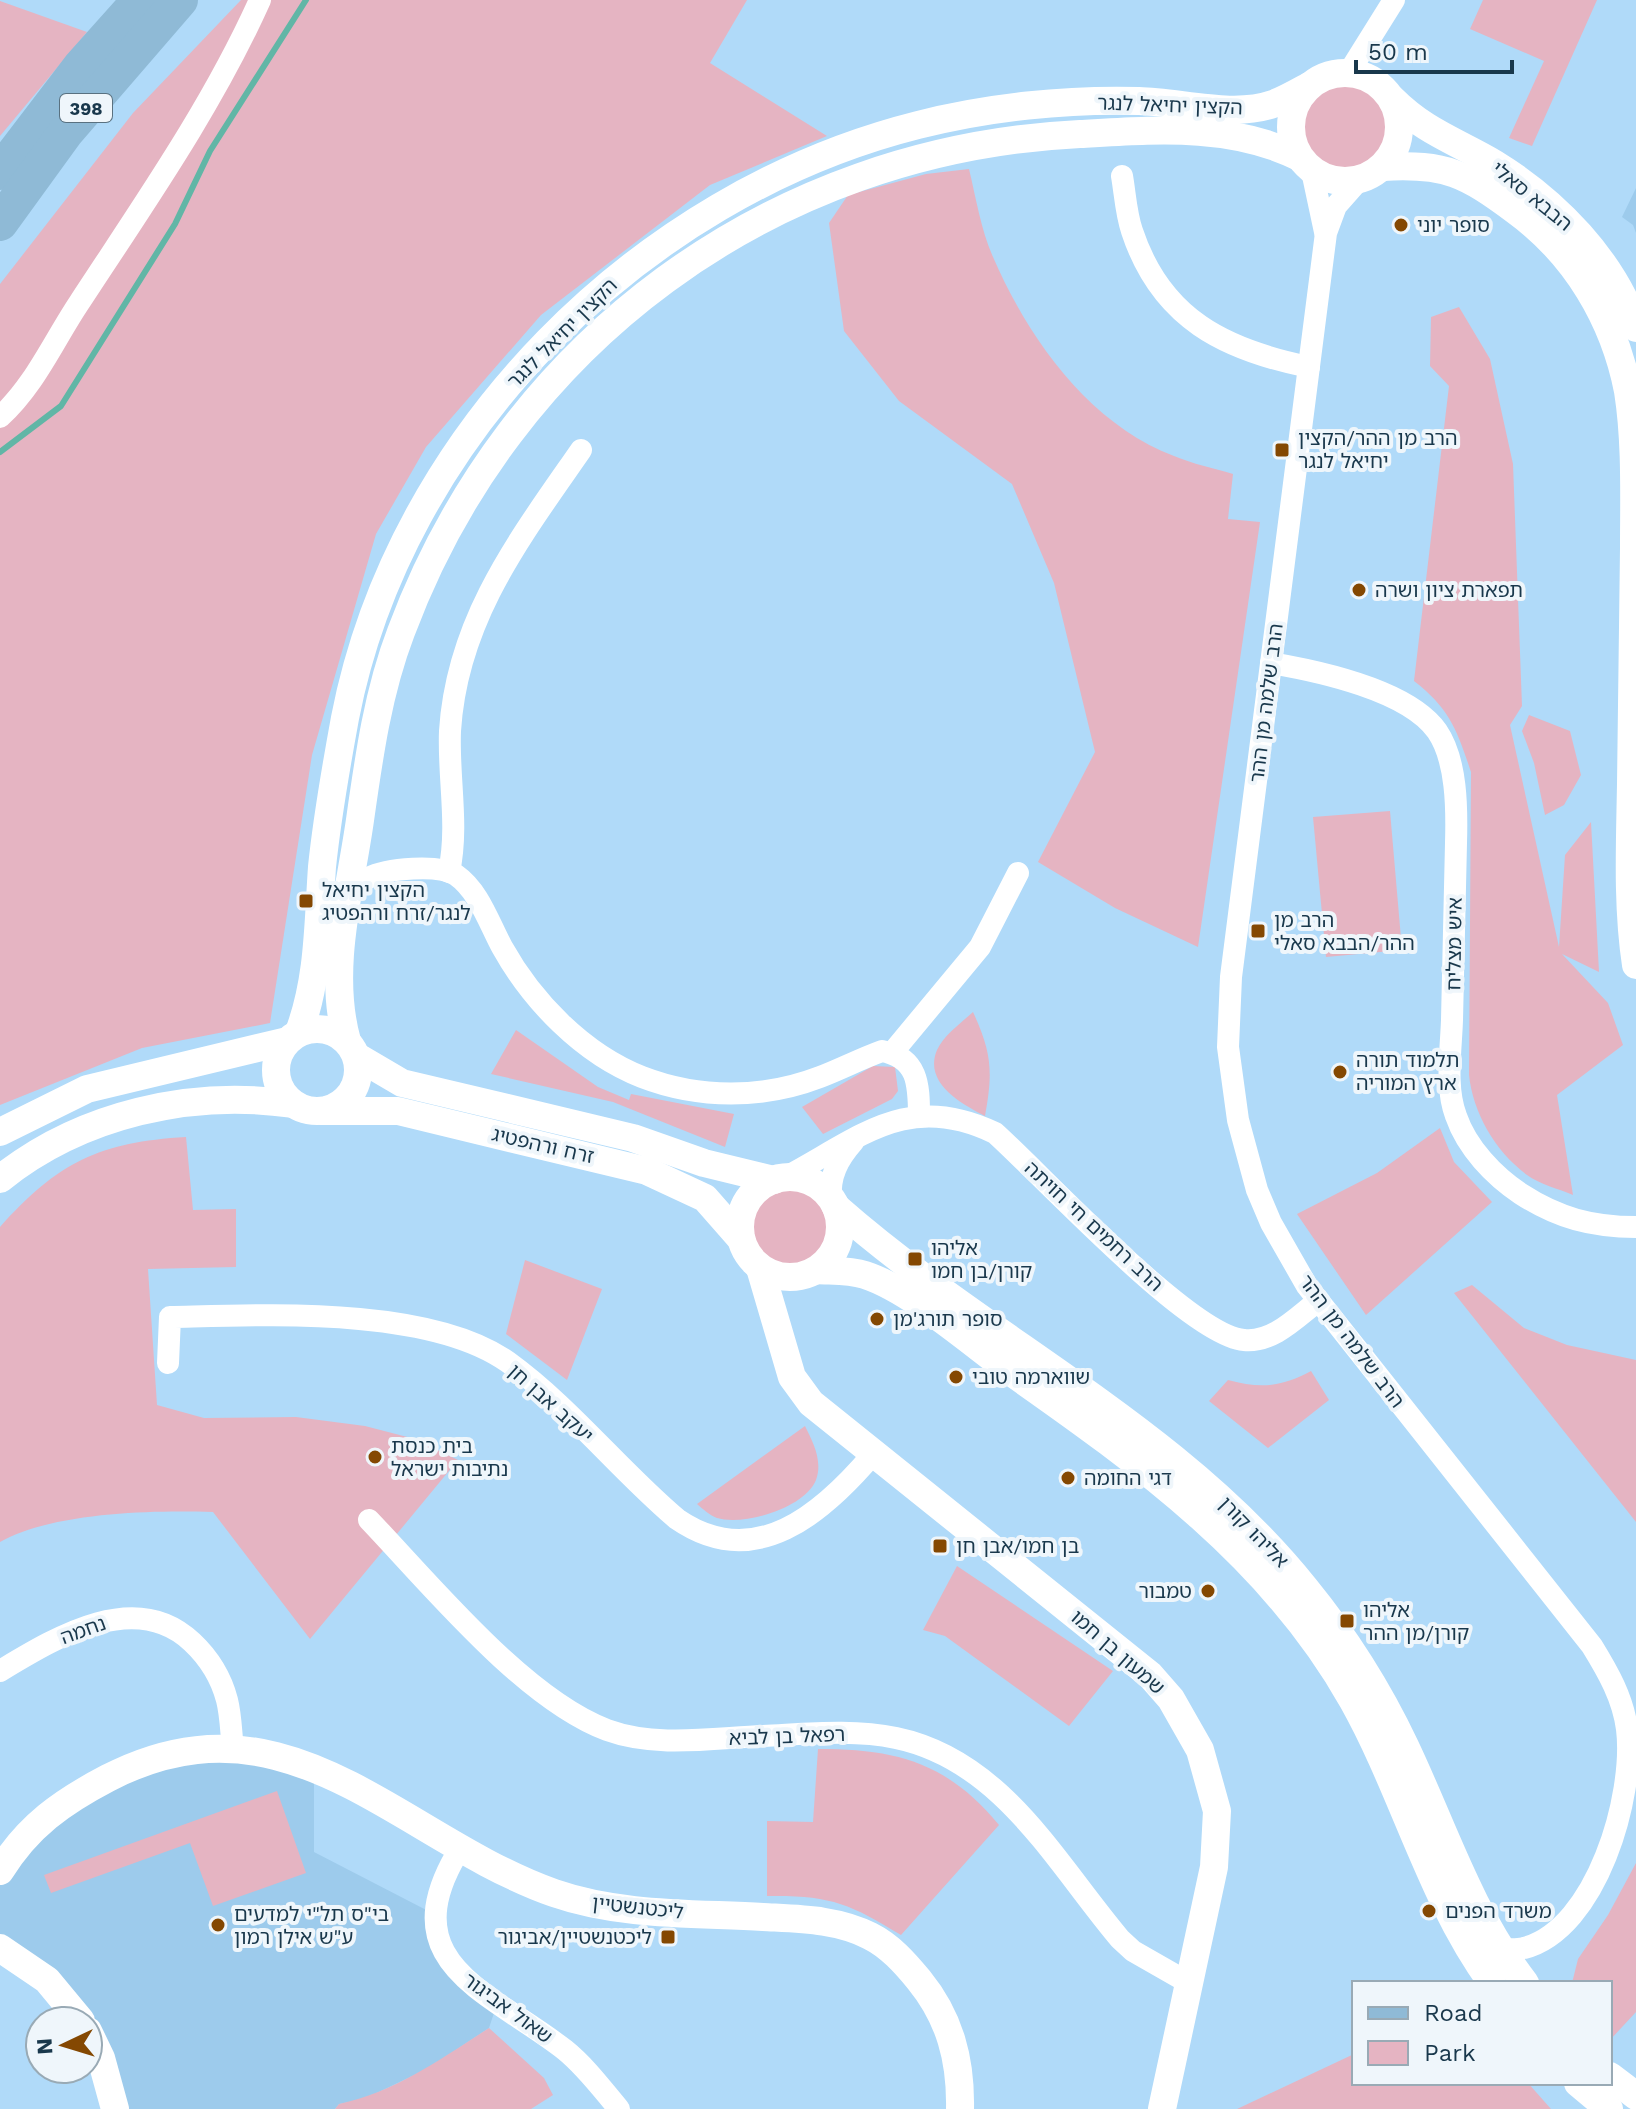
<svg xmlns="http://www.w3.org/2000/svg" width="1636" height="2109" viewBox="0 0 1636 2109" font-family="'Work Sans','Noto Sans Hebrew',sans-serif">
	<rect width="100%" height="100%" fill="#b0daf9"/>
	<g fill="#9dcbec">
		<polygon points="1636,188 1636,233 1633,225 1622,217"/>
		<polygon points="188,1751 314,1769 314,1852 434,1914 437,1936 497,2004 489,2028 427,2069 364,2099 339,2104 335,2109 115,2109 101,2058 0,1948 0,1871 52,1809"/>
	</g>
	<g fill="#e5b4c2">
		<polygon points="241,0 747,0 710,63 827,136 710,185 541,315 426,447 376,534 312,755 270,1023 142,1048 0,1105 0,284 133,113"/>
		<polygon points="1483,0 1597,0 1532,146 1509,138 1544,61 1470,29"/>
		<polygon points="0,1 87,32 0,136"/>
		<circle cx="1345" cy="127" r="46"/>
		<path d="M969,169C976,198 981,230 993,257C1028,338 1089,424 1174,456C1193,464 1213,468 1233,474L1228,519L1260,522L1198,947L1115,908L1038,862L1095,752L1054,583L1012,484L899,401L844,331L829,223L848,195L926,174Z"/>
		<path d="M1459,307L1490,359L1513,464L1522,706L1510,725L1559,947L1565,855L1591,822L1599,972L1562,954L1608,1003L1623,1045L1557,1095L1573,1195C1559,1189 1539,1184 1527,1175C1495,1151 1473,1113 1469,1075L1471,772C1457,730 1450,709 1414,681L1449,386L1430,366L1431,317Z"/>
		<polygon points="1529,715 1570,731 1581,775 1564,805 1545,815 1534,763 1522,731"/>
		<polygon points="1390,811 1402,950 1326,957 1313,817"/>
		<path d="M973,1012C992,1053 993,1072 985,1116C962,1104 923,1083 937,1050C944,1035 961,1023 973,1012Z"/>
		<polygon points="516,1030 598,1087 629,1100 631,1094 734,1114 725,1147 613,1102 491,1074"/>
		<polygon points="873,1066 895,1067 898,1091 892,1099 823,1134 802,1107"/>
		<polygon points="1440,1128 1454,1162 1492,1202 1366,1315 1297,1214 1377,1173"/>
		<path d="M186,1137L193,1210L236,1209V1267L148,1269L157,1405L204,1418L296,1417L365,1426L415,1439L458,1460L310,1639L213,1512C152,1510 54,1512 0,1542V1227C58,1162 100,1142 186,1137Z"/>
		<circle cx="790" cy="1227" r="41"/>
		<polygon points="525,1260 602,1289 567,1380 506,1334"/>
		<polygon points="1472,1285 1524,1328 1567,1345 1636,1360 1636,1522 1454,1293"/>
		<path d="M1311,1371L1329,1400L1268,1448L1209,1401L1228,1380C1261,1389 1281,1387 1311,1371Z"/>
		<path d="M805,1426C813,1442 823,1461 816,1480C805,1508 744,1526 717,1518C709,1515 703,1509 697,1504Z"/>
		<polygon points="957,1566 1113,1671 1069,1726 945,1636 923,1630"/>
		<path d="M818,1749C896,1749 947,1762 999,1825L901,1935C849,1903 829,1895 767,1896V1821L813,1822Z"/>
		<polygon points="277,1791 306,1873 213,1906 190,1843 51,1893 44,1875"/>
		<polygon points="1636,1863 1636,2012 1610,2040 1610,1983 1572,1983 1578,1959 1608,1915"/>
		<path d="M489,2028L544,2078L553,2095L531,2109H335L339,2104C396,2092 442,2058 489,2028Z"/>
		<polygon points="1354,2054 1354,2083 1528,2083 1551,2109 1237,2109"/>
	</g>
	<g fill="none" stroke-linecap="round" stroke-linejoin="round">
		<polyline stroke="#61b6a6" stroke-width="6" points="0,452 61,406 175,224 210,151 306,0"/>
		<g stroke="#fff" stroke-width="22">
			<polyline points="1349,72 1394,0"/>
			<polyline points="1312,171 1325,232"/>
			<path d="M1122,176C1125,193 1126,214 1132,231C1161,319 1225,350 1309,367"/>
			<path d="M1359,180L1336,206L1326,233L1231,977L1228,1047L1238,1120L1257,1190L1271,1223L1307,1286L1592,1646C1608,1672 1623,1698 1627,1729C1635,1795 1597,1929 1524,1948C1517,1950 1507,1949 1500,1949"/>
			<path d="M0,417C35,385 53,342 79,303C143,205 212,107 260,0"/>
			<path d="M1271,663C1318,671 1408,690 1437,731C1457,760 1457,809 1456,843C1455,902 1453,961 1452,1020C1451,1051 1445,1087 1456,1116C1467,1148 1494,1176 1521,1194C1558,1218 1592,1227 1636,1227"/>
			<path d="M449,872C459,825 448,778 450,731C457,619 520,538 581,450"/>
			<path d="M350,893C355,889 361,881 368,878C387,868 439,864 456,875C479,891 489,923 502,947C532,1001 583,1054 642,1077C699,1099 763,1099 820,1077C841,1069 860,1059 882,1051C918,1058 919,1084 919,1116"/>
			<polyline points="892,1053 980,947 1018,873"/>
			<path d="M786,1177C861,1137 908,1091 995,1133C1043,1176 1190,1336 1244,1340C1273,1343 1297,1317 1318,1301"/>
			<path d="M831,1199C829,1176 838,1159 853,1142"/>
			<path d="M168,1363L170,1317C265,1315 429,1306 508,1362C570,1407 619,1470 677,1519C755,1573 823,1513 873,1454"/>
			<path d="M369,1520C431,1585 524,1699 607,1730C656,1748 713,1738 763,1736C807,1734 853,1729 896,1738C1002,1760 1055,1862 1120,1939L1133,1951L1189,1983"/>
			<path d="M0,1671C55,1638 135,1588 192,1642C209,1658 221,1677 227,1700C231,1716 231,1733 233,1749"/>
			<path d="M461,1847C388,1963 488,1990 565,2050C586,2067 602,2089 619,2109"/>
		</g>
		<g stroke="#fff" stroke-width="28">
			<circle cx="1345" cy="127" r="54"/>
			<path d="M1392,99C1425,132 1456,141 1495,164C1555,201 1613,260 1636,328"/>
			<path d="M1383,167C1446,163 1466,174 1516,211C1575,254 1614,319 1628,391C1636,442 1634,496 1634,548C1633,627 1632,705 1631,784C1630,844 1627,905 1636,965"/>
			<circle cx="317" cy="1070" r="41"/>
			<path d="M299,1032C319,979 318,923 322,867C327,818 336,767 345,718C400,434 640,195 918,125C988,107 1067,99 1139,101C1181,102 1233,118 1273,104C1286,99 1298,92 1309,86"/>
			<path d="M347,1041C327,970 350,891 360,820C369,756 378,692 401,632C509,342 771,149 1080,134C1154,130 1231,123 1299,157"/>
			<polyline points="356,1056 402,1083 633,1138 704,1163 774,1180"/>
			<polyline points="322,1111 398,1111 647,1171 705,1198 741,1239"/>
			<polyline points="0,1132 87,1089 287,1041"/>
			<circle cx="790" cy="1227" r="50"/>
			<path d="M0,1179C81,1114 192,1089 293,1104"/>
			<path d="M836,1207C988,1341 1177,1428 1305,1588C1345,1637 1378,1689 1405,1746C1444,1828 1469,1911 1525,1983"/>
			<polyline points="760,1268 792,1377 811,1403 1150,1675 1171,1699 1200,1750 1217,1811 1214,1867 1162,2109"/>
			<path d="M817,1270C832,1271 850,1270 865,1275C911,1290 971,1343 1011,1372C1142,1464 1273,1558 1353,1701C1404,1792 1430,1898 1492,1983"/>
			<path d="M0,1871C28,1826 62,1802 108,1778C288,1685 400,1839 554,1893C620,1916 694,1913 763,1917C799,1919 837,1919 870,1936C890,1946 905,1963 919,1980C950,2018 961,2060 960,2109"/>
			<polyline points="0,1948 47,1980 81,2021"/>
			<polyline points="88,2031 101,2058 115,2109"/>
			<polyline points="1610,2076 1636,2096"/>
			<polyline points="1578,2083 1609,2109"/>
		</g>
		<g stroke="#8fbad6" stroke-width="36">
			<polyline points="0,172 81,66 140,0"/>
			<polyline points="0,223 66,132 180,0"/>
		</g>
	</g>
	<g fill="#844802" stroke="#eff6fb" stroke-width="3">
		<circle cx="1401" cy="225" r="8"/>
		<rect x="1274" y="442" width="16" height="16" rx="4"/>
		<circle cx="1359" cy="590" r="8"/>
		<rect x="298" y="893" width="16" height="16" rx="4"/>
		<rect x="1250" y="923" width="16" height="16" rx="4"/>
		<circle cx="1340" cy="1072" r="8"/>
		<rect x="907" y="1251" width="16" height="16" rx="4"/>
		<circle cx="877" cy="1319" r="8"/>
		<circle cx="956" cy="1377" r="8"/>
		<circle cx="375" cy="1457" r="8"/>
		<circle cx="1068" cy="1478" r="8"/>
		<rect x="932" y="1538" width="16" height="16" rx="4"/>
		<circle cx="1208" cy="1591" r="8"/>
		<rect x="1339" y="1613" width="16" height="16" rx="4"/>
		<circle cx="1429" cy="1911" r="8"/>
		<circle cx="218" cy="1925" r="8"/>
		<rect x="660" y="1929" width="16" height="16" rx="4"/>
	</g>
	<g text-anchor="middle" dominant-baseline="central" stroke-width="8" stroke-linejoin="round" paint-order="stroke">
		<rect fill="#eff6fb" stroke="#597180" stroke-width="2" x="60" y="94" width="52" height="28" rx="6"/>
		<g font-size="18" font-weight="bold" fill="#19384c">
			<text x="86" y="108">398</text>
		</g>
		<g font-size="20" fill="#19384c" stroke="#eff6fb">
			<text transform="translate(1170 105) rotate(2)">הקצין יחיאל לנגר</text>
			<text transform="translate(1532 196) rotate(39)">הבבא סאלי</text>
			<text transform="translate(562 333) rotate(-45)">הקצין יחיאל לנגר</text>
			<text transform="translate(1266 703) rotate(-83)">הרב שלמה מן ההר</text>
			<text transform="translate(1454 944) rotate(-89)">איש מצליח</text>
			<text transform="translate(543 1145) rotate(13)">זרח ורהפטיג</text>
			<text transform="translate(1094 1226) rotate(43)">הרב רחמים חי חויתה</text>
			<text transform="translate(1352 1341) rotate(53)">הרב שלמה מן ההר</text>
			<text transform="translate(551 1403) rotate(42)">יעקב אבן חן</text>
			<text transform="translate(1254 1532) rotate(46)">אליהו קורן</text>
			<text transform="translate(83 1630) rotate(-20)">נחמה</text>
			<text transform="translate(1118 1652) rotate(41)">שמעון בן חמו</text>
			<text transform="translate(787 1736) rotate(-2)">רפאל בן לביא</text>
			<text transform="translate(638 1907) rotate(6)">ליכטנשטיין</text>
			<text transform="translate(508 2008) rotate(36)">שאול אביגור</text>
		</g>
		<g font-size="20" fill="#19384c" stroke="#eff6fb" text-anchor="start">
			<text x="1417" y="225">סופר יוני</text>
			<text x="1298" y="438">הרב מן ההר/הקצין<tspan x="1298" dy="23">יחיאל לנגר</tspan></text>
			<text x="1375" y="590">תפארת ציון ושרה</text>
			<text x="322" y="890">הקצין יחיאל<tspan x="322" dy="23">לנגר/זרח ורהפטיג</tspan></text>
			<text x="1274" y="920">הרב מן<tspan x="1274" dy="23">ההר/הבבא סאלי</tspan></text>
			<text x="1356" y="1060">תלמוד תורה<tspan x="1356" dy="23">ארץ המוריה</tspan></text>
			<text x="931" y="1248">אליהו<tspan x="931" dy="23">קורן/בן חמו</tspan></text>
			<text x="893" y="1319">סופר תורג'מן</text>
			<text x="972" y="1377">שווארמה טובי</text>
			<text x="391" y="1446">בית כנסת<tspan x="391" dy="23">נתיבות ישראל</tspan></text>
			<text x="1084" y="1478">דגי החומה</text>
			<text x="956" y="1546">בן חמו/אבן חן</text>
			<text x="1192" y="1591" text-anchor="end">טמבור</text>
			<text x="1363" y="1610">אליהו<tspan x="1363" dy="23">קורן/מן ההר</tspan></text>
			<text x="1445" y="1911">משרד הפנים</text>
			<text x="234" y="1914">בי"ס תל"י למדעים<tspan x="234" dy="23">ע"ש אילן רמון</tspan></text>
			<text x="652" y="1937" text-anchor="end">ליכטנשטיין/אביגור</text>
		</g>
	</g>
	<rect x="1352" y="1981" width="260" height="104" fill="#eff6fb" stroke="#99aab5" stroke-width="2"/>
	<rect x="1368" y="2007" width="40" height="12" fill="#8fbad6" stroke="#99aab5" stroke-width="2"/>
	<text x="1424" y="2021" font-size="24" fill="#19384c">Road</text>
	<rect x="1368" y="2041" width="40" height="24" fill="#e5b4c2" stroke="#99aab5" stroke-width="2"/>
	<text x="1424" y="2061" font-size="24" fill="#19384c">Park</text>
	<g transform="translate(64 2045) rotate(266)"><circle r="38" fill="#eff6fb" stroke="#99aab5" stroke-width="2"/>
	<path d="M0-6L14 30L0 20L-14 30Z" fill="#844802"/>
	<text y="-12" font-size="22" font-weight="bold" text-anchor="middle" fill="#19384c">N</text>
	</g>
	<path d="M1356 60v12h156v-12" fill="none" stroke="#19384c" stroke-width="4"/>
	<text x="1368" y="60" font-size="24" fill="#19384c" stroke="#eff6fb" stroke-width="6" paint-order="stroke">50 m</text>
</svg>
